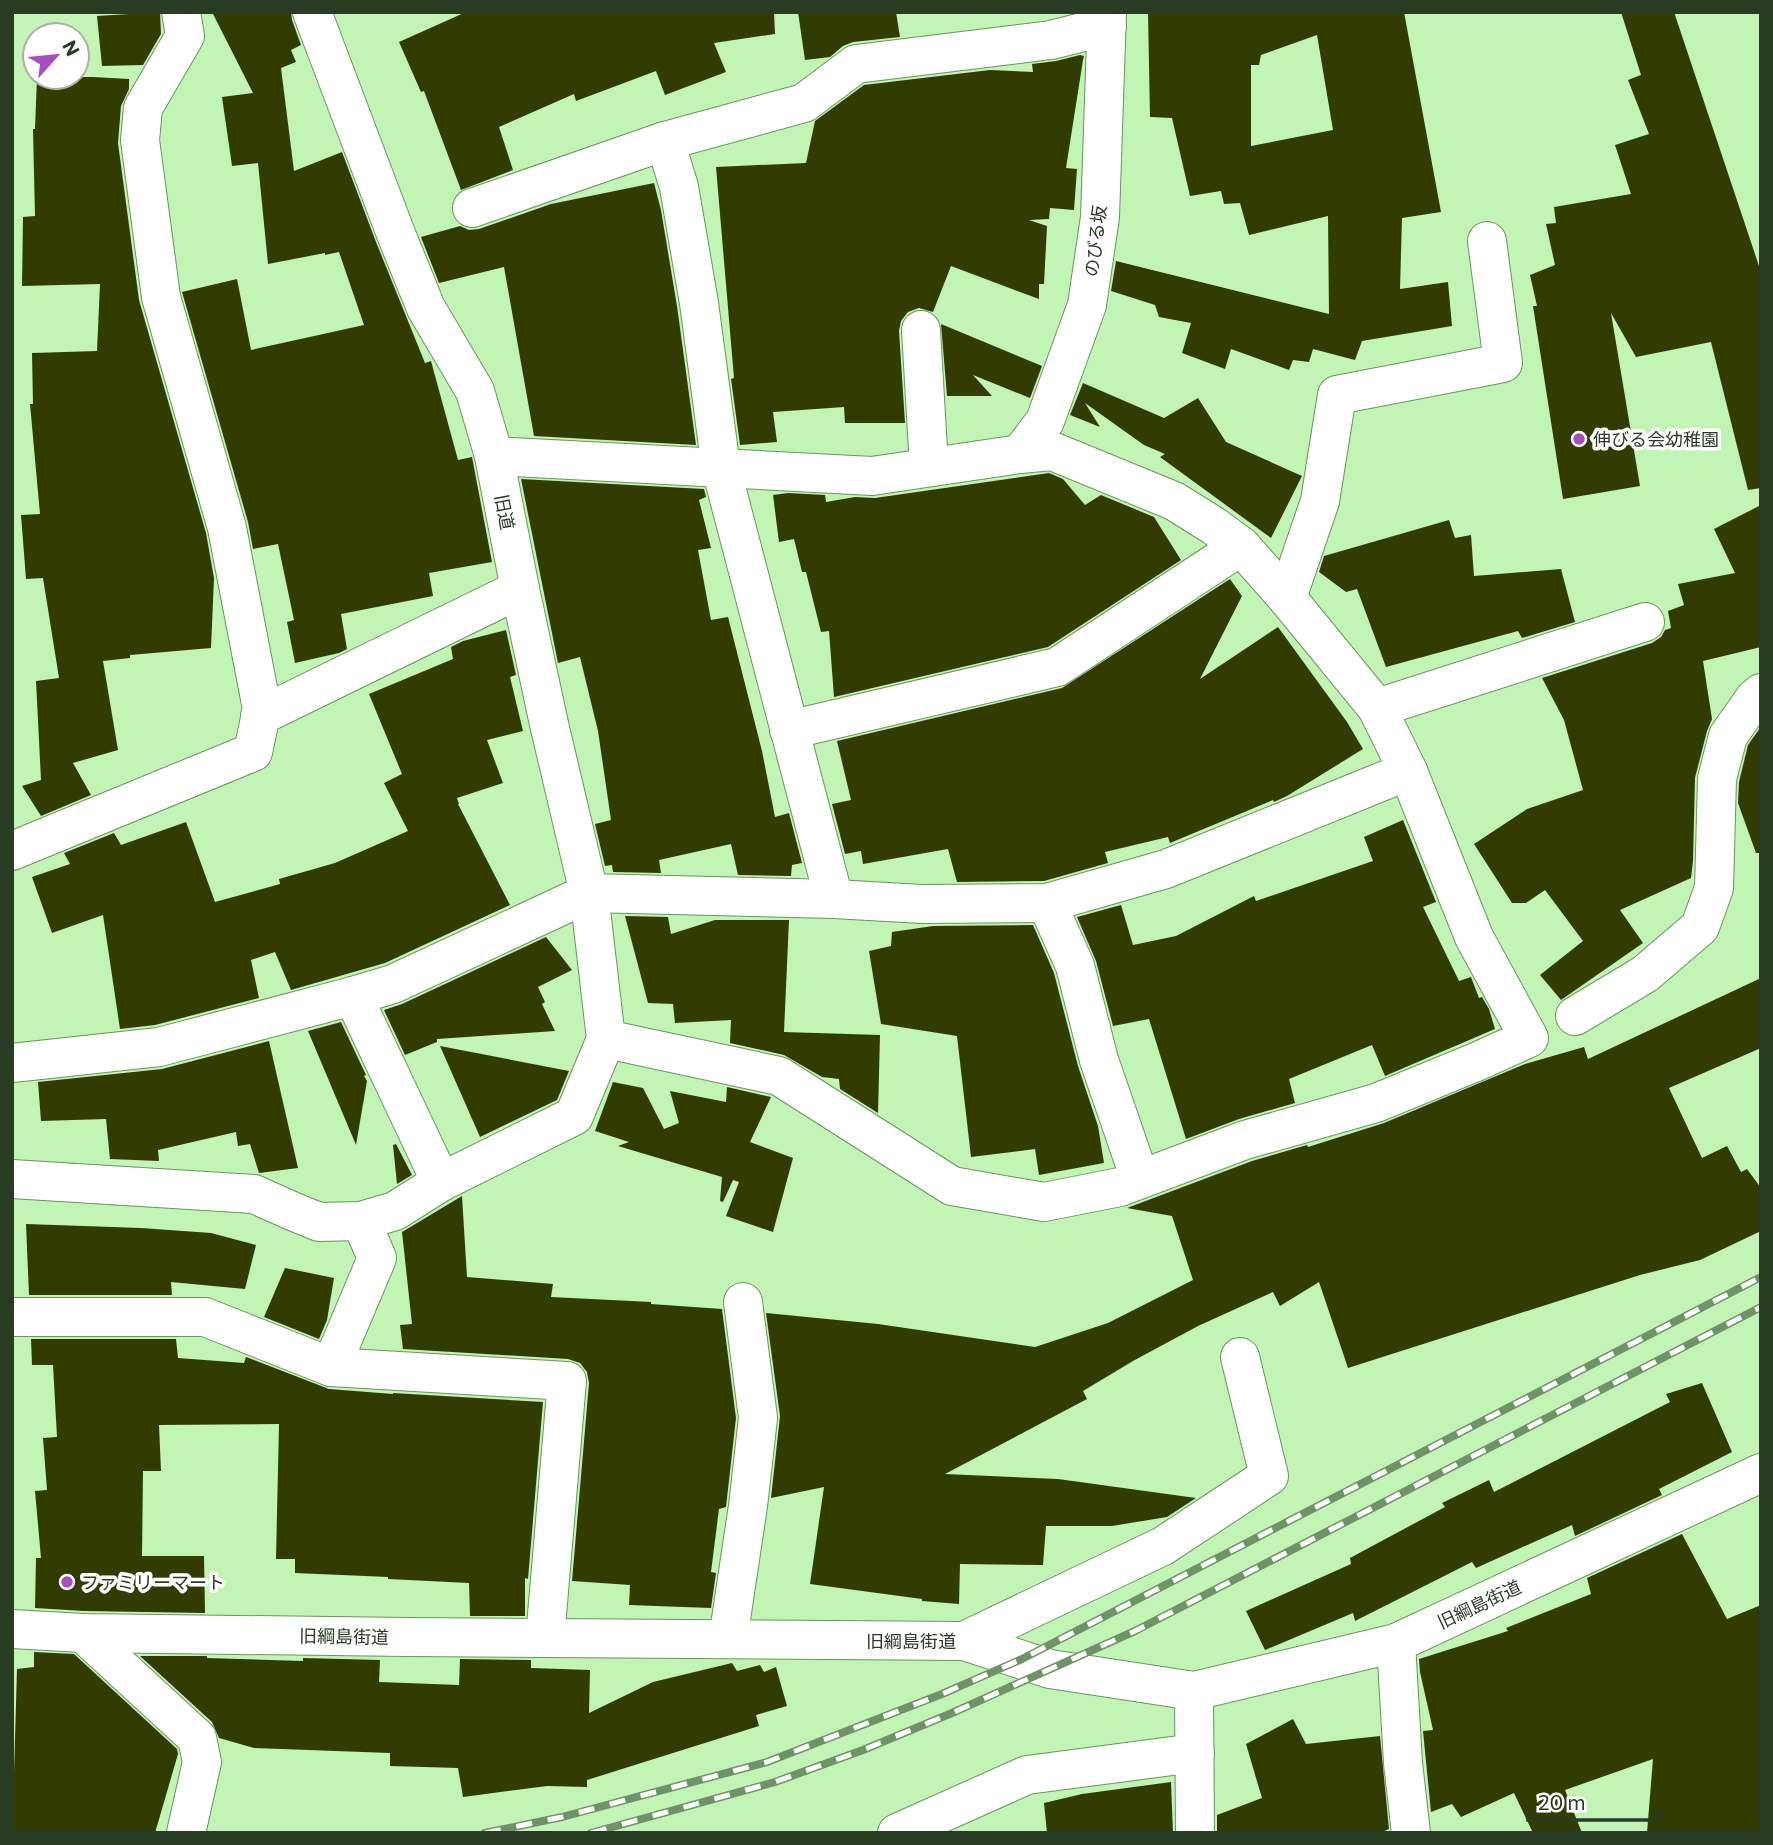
<svg xmlns="http://www.w3.org/2000/svg" width="1773" height="1845" viewBox="0 0 1773 1845" font-family="Commissioner,'Noto Sans JP',sans-serif">
	<rect width="100%" height="100%" fill="#c2f4b6"/>
	<g fill="#323c02" fill-rule="evenodd">
		<polygon points="160,12 161,34 143,65 102,66 97,16"/>
		<polygon points="212,12 291,12 292,20 301,45 291,50 296,62 281,68 294,171 342,152 376,242 425,363 431,361 458,460 472,457 492,562 429,573 433,596 341,614 347,649 339,653 295,663 287,622 294,620 278,544 253,549 248,522 182,292 237,279 251,350 364,325 339,252 325,255 325,253 268,264 258,163 232,166 222,97 253,93"/>
		<polygon points="466,12 774,12 775,34 714,43 726,72 665,95 656,71 576,101 574,94 499,127 513,170 461,190 424,91 421,92 399,42"/>
		<polygon points="798,12 896,12 900,37 853,42 843,46 830,57 805,60"/>
		<path d="M1148,12H1404L1441,212L1402,218L1400,289L1448,282L1452,326L1362,341L1355,360L1313,349L1309,362L1293,360L1289,370L1231,349L1225,369L1182,353L1191,323L1159,317L1155,305L1111,291L1116,261L1329,314L1328,216L1249,235L1240,203L1224,204L1221,191L1190,196L1172,118L1150,117ZM1317,35L1333,130L1251,146V65H1259L1261,55Z"/>
		<polygon points="1621,12 1674,12 1761,272 1761,488 1748,490 1711,342 1636,357 1611,313 1640,486 1563,499 1533,306 1537,306 1530,275 1555,265 1546,224 1556,223 1554,207 1631,194 1615,145 1649,134 1628,80 1641,75"/>
		<polygon points="1080,55 1084,56 1083,60 1066,168 1077,169 1074,210 1050,208 1049,219 1029,220 1047,226 1044,284 1039,284 1039,299 951,266 933,312 919,308 908,312 901,321 899,331 905,423 845,423 844,407 773,412 777,442 740,445 731,379 734,378 716,167 806,163 815,121 864,85 990,70 1033,72 1032,64 1056,61"/>
		<polygon points="37,77 93,77 129,79 129,89 121,106 118,143 139,300 206,533 214,578 211,648 130,655 130,658 103,661 118,750 73,763 91,795 41,816 22,786 41,780 36,681 59,678 43,578 26,579 21,515 40,514 30,404 33,404 32,353 97,351 100,284 22,286 23,217 35,216 33,129 35,129"/>
		<polygon points="654,183 661,210 677,306 696,445 534,436 504,267 439,283 421,237 460,226 469,230 479,229 551,204"/>
		<polygon points="941,324 1042,366 1030,398 973,375 992,396 947,396"/>
		<polygon points="1083,383 1164,418 1198,398 1226,442 1302,476 1271,538 1160,457 1165,454 1144,445 1085,403 1100,427 1070,415"/>
		<polygon points="1049,473 1063,479 1085,505 1101,495 1154,517 1181,560 1048,647 834,697 829,631 821,632 806,572 802,572 794,539 779,542 773,495 788,493 825,495 826,502 855,497 875,498"/>
		<polygon points="521,479 704,489 706,497 699,500 711,548 698,550 711,620 728,617 762,751 775,817 789,813 802,863 792,865 791,876 738,875 731,844 659,860 661,873 613,872 612,865 605,866 595,824 611,820 598,731 580,657 558,663"/>
		<polygon points="1761,505 1761,647 1703,661 1712,719 1707,731 1695,778 1693,861 1691,878 1620,910 1643,943 1561,1000 1540,975 1583,941 1545,890 1526,903 1512,903 1474,844 1527,809 1583,790 1564,720 1542,678 1652,643 1661,637 1665,630 1671,628 1668,611 1684,605 1678,584 1735,573 1714,529"/>
		<polygon points="1449,520 1455,538 1471,535 1474,576 1561,569 1575,622 1522,638 1518,631 1386,667 1357,589 1346,592 1319,572 1324,556"/>
		<polygon points="1230,579 1242,596 1200,679 1278,627 1347,722 1363,749 1287,796 1274,802 1273,800 1170,843 1168,837 1105,852 1108,863 1044,881 957,882 948,849 863,864 861,851 845,854 832,804 851,800 837,741 1062,688"/>
		<polygon points="506,630 516,675 510,677 523,731 487,740 503,783 457,798 459,804 458,804 510,905 385,963 291,990 275,952 251,960 259,998 155,1025 120,1029 103,915 52,933 32,877 70,864 64,853 114,833 121,845 186,822 215,902 280,884 279,879 335,863 408,831 384,783 402,774 369,694 453,659 451,647 463,641"/>
		<polygon points="1760,728 1761,853 1756,853 1738,803 1739,782 1748,745"/>
		<polygon points="1403,820 1436,902 1423,907 1459,981 1471,977 1479,998 1482,997 1489,1009 1495,1029 1385,1076 1372,1045 1289,1079 1295,1103 1239,1119 1186,1139 1149,1019 1113,1026 1096,961 1077,917 1121,905 1133,945 1176,936 1254,896 1256,901 1373,861 1364,837"/>
		<polygon points="625,916 668,917 671,934 715,920 789,920 784,1032 880,1035 878,1113 840,1089 839,1079 822,1077 784,1055 730,1043 731,1020 675,1023 673,1004 648,1003"/>
		<polygon points="1033,925 1054,973 1078,1066 1098,1126 1104,1163 1039,1175 1035,1149 971,1157 957,1036 881,1024 869,951 891,946 892,932 933,926"/>
		<polygon points="546,937 572,970 538,987 545,1002 542,1004 555,1031 437,1039 437,1042 405,1055 384,1010 402,1004"/>
		<polygon points="1761,978 1761,1048 1669,1088 1702,1158 1727,1146 1741,1172 1747,1169 1761,1188 1761,1231 1700,1260 1640,1275 1348,1368 1319,1282 1280,1306 1273,1292 1198,1326 1133,1361 1083,1391 1087,1399 945,1474 1058,1479 1196,1498 1167,1517 1112,1526 1046,1526 1043,1565 960,1564 959,1604 922,1601 922,1599 810,1584 824,1487 771,1498 780,1416 766,1313 878,1324 1035,1347 1108,1323 1193,1280 1172,1216 1127,1208 1252,1161 1307,1145 1308,1147 1384,1123 1525,1064 1584,1047 1588,1059"/>
		<polygon points="341,1022 366,1075 364,1076 367,1081 356,1145 308,1031"/>
		<polygon points="269,1041 298,1168 259,1173 250,1144 238,1146 236,1132 158,1150 159,1161 110,1159 106,1119 41,1121 38,1082 162,1069"/>
		<polygon points="440,1046 569,1071 557,1100 480,1137"/>
		<polygon points="613,1082 643,1088 664,1129 679,1123 670,1091 726,1102 727,1087 771,1097 750,1142 793,1158 773,1232 726,1216 739,1182 733,1180 723,1202 720,1201 722,1177 618,1146 629,1142 595,1131"/>
		<polygon points="396,1144 412,1175 397,1184 393,1145"/>
		<polygon points="462,1196 467,1277 553,1284 551,1297 651,1302 651,1304 722,1309 736,1418 726,1507 719,1509 711,1572 716,1573 711,1608 629,1605 630,1585 572,1581 589,1383 587,1372 580,1363 568,1359 403,1349 400,1325 412,1324 402,1232"/>
		<polygon points="26,1224 141,1228 211,1233 256,1245 245,1289 171,1282 172,1295 29,1295"/>
		<polygon points="285,1268 334,1278 327,1320 319,1339 264,1317"/>
		<polygon points="31,1339 176,1339 178,1358 244,1363 246,1357 329,1389 393,1394 393,1393 543,1402 528,1579 525,1578 525,1616 470,1616 469,1583 388,1579 388,1577 295,1573 295,1559 276,1559 279,1424 159,1425 161,1471 143,1471 142,1556 204,1556 205,1613 84,1611 35,1608 36,1558 41,1558 35,1491 47,1490 43,1438 57,1437 53,1365 32,1365"/>
		<polygon points="1702,1383 1732,1452 1659,1489 1662,1495 1575,1536 1572,1525 1476,1568 1472,1562 1355,1621 1353,1613 1265,1650 1246,1611 1351,1564 1350,1558 1445,1507 1442,1503 1489,1480 1494,1492 1670,1402 1666,1394"/>
		<polygon points="1682,1534 1727,1619 1761,1605 1761,1833 1647,1833 1653,1759 1565,1790 1582,1833 1533,1833 1514,1793 1461,1817 1452,1804 1431,1812 1423,1731 1433,1730 1420,1672 1419,1659 1508,1631 1506,1628 1591,1594 1587,1578"/>
		<polygon points="34,1652 74,1654 177,1749 178,1754 155,1833 12,1833 12,1773 14,1773 17,1669 34,1667"/>
		<polygon points="140,1656 207,1656 207,1658 303,1661 303,1658 380,1660 379,1682 459,1685 460,1659 531,1660 531,1668 590,1670 589,1713 653,1682 732,1663 737,1671 760,1665 764,1672 776,1667 787,1706 756,1715 759,1726 587,1780 587,1787 547,1786 463,1797 458,1768 390,1766 390,1753 254,1748 219,1738 212,1722"/>
		<polygon points="1293,1719 1306,1744 1380,1736 1389,1829 1380,1833 1217,1833 1217,1815 1262,1798 1246,1744"/>
		<polygon points="1171,1782 1173,1833 1047,1833 1044,1803 1082,1794"/>
	</g>
	<g fill="none" stroke-linecap="round" stroke-linejoin="round">
		<defs>
			<g id="minor">
				<polyline points="312,12 396,234 426,308 475,391 494,456 520,589 549,724 589,893 606,1039 574,1116 441,1182 353,996"/>
				<polyline points="665,141 679,187 699,303 721,468 834,899"/>
				<polyline points="472,208 665,141 804,103 856,64 1051,40 1107,26"/>
				<polyline points="921,330 929,467"/>
				<polyline points="1020,454 1045,421 1087,305 1100,217 1107,12"/>
				<polyline points="494,456 872,476 1020,454 1052,451 1174,501 1214,526 1241,546 1287,598 1377,708 1408,771 1474,937 1529,1038 1476,1062 1376,1103 1245,1140 1120,1187 1044,1202 952,1186 779,1076 606,1039"/>
				<polyline points="1287,598 1320,501 1337,395 1503,363 1487,241"/>
				<polyline points="1377,708 1645,622"/>
				<polyline points="260,716 520,589"/>
				<polyline points="789,730 1057,667 1241,546"/>
				<polyline points="12,851 253,752 262,709 227,528 161,297 140,140 143,108 185,36 181,12"/>
				<polyline points="1047,903 1075,966 1099,1060 1140,1179"/>
				<polyline points="1575,1016 1645,974 1700,927 1714,888 1717,779 1728,736 1754,699 1761,693"/>
				<polyline points="12,1063 159,1047 353,996 393,984 589,893 834,899 922,904 1047,903 1166,869 1408,771"/>
				<polyline points="12,1179 254,1194 292,1211 319,1222 361,1221 395,1211 441,1182"/>
				<polyline points="12,1317 205,1317 331,1367 567,1381 545,1638"/>
				<polyline points="331,1367 377,1258 361,1221"/>
				<polyline points="12,1629 83,1633 408,1637 964,1641 1050,1669 1194,1691 1396,1643 1761,1473"/>
				<polyline points="83,1633 197,1738 202,1762 186,1833"/>
				<polyline points="728,1639 748,1506 758,1418 743,1302"/>
				<polyline points="964,1641 1163,1546 1269,1476 1240,1357"/>
				<polyline points="1396,1643 1403,1763 1411,1833"/>
				<polyline points="1194,1691 1195,1833"/>
				<polyline points="897,1833 1027,1775 1195,1753"/>
			</g>
		</defs>
		<use href="#minor" stroke="#68965d" stroke-width="40"/>
		<use href="#minor" stroke="#fff" stroke-width="38"/>
		<defs>
			<g id="rail">
				<polyline points="485,1833 562,1817 767,1762 942,1694 1022,1659 1761,1277"/>
				<polyline points="591,1833 775,1782 863,1750 952,1713 1135,1631 1761,1307"/>
			</g>
		</defs>
		<use href="#rail" stroke="#709268" stroke-width="8"/>
		<use href="#rail" stroke="#fff" stroke-width="5" stroke-dasharray="16" stroke-linecap="butt"/>
	</g>
	<g fill="#a84fbc" stroke="#fff" stroke-width="2.5">
		<circle cx="1579" cy="439" r="7"/>
		<circle cx="67" cy="1582" r="7"/>
	</g>
	<g text-anchor="middle" dominant-baseline="central" stroke-width="7" stroke-linejoin="round" paint-order="stroke">
		<g font-size="18" fill="#283c23" stroke="#fff">
			<text transform="translate(1095 241) rotate(-83)">のびる坂</text>
			<text transform="translate(505 512) rotate(79)">旧道</text>
			<text transform="translate(1479 1604) rotate(-25)">旧綱島街道</text>
			<text transform="translate(344 1636) rotate(1)">旧綱島街道</text>
			<text x="911" y="1641">旧綱島街道</text>
		</g>
		<g font-size="18" fill="#283c23" stroke="#fff" text-anchor="start">
			<text x="1593" y="439">伸びる会幼稚園</text>
			<text x="81" y="1582">ファミリーマート</text>
		</g>
	</g>
	<rect width="1773" height="1845" fill="none" stroke="#283c23" stroke-width="28"/>
	<g transform="translate(56 56) rotate(63)"><circle r="33" fill="#ffffff" stroke="#a9b1a7" stroke-width="2"/>
	<path d="M0-5L12 26L0 18L-12 26Z" fill="#a84fbc"/>
	<text y="-10" font-size="19" font-weight="bold" text-anchor="middle" fill="#283c23">N</text>
	</g>
	<path d="M1528 1810v10h133v-10" fill="none" stroke="#283c23" stroke-width="3.5"/>
	<text x="1538" y="1810" font-size="21" fill="#283c23" stroke="#ffffff" stroke-width="5" paint-order="stroke">20 m</text>
</svg>
